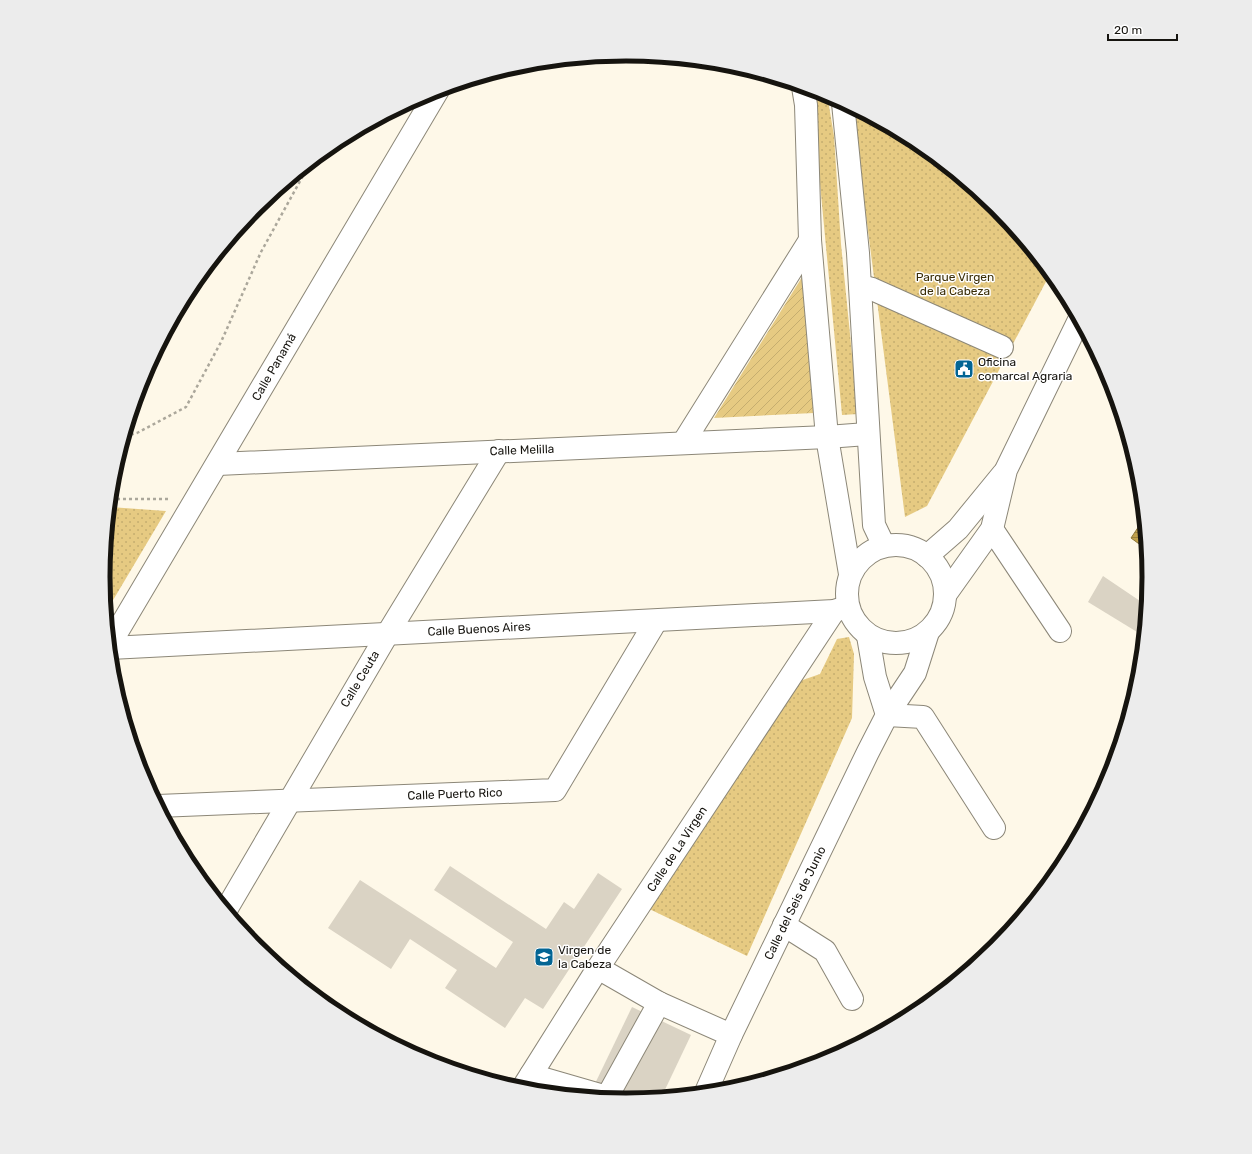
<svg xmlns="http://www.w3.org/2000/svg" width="1252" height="1154" viewBox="0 0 1252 1154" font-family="Rubik,sans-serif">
	<defs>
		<pattern id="park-dots" width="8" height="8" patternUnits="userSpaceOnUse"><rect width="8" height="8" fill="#e6ca82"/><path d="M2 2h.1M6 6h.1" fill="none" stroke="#c5ad6f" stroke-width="1.8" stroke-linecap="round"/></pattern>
		<pattern id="garden-furrows" width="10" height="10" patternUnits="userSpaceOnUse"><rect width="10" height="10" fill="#e6ca82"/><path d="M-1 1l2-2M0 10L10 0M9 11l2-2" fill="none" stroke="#c5ad6f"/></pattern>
		<pattern id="water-rules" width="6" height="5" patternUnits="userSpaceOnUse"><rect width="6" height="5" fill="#c0a04a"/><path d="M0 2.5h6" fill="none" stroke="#9b813c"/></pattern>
	</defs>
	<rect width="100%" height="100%" fill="#fef8e8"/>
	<g fill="url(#park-dots)">
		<polygon points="811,89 827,94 834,136 841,244 858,414 842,415"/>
		<polygon points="852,107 917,142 996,207 1050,274 927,506 905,517"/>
		<polygon points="110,507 166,511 106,612 103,577"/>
		<polygon points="849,637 854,654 852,718 747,956 641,905 797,682 820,674 837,639"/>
	</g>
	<polygon fill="url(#garden-furrows)" points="804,274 814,413 714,418"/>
	<polygon fill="url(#water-rules)" stroke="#8d7638" points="1143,520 1146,549 1131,538"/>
	<g fill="#dad3c4">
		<polygon points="1103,576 1140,601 1148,589 1142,635 1088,602"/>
		<polygon points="450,866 546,929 564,902 574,909 598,873 622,889 543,1009 525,998 505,1028 445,988 457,970 410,939 391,969 328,928 360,880 496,968 513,942 434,890"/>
		<polygon points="632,1007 691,1035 662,1096 626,1100 589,1096"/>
	</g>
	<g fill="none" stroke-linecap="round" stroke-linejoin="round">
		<defs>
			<g id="minor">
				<polyline points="803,87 806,105 810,240 827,437 850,574"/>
				<polyline points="843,103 858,253 874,525 884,546"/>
				<polyline points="860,286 872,289 1002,347"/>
				<polyline points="683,443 810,240"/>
				<polyline points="218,464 827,437 867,434"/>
				<polyline points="992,529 1060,631"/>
				<circle cx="896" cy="594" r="49"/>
				<polyline points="927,556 958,529 1003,474"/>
				<polyline points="945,595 992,529 1006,470 1079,320"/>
				<polyline points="868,636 875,677 887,715"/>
				<polyline points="110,644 438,90"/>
				<polyline points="110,648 834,611 847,607"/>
				<polyline points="887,715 923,717 994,828"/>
				<polyline points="158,806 555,790 656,621"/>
				<polyline points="226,910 388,633 499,451"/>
				<polyline points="784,925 825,951 852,999"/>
				<polyline points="598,968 659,1003 731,1035"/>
				<polyline points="531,1075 607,1097 659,1003"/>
				<polyline points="522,1089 598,968 834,611"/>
				<polyline points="706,1092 731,1035 868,752 887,715 915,673 928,632"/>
			</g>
		</defs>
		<use href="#minor" stroke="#8c8778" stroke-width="24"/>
		<g stroke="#aba79b" stroke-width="2.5" stroke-dasharray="3 3" stroke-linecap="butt">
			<polyline points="125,436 137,433 186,407 221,342 261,252 310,163"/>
			<polyline points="111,499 169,499"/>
		</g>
		<use href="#minor" stroke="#fff" stroke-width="22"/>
	</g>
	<defs>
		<symbol id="civic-square" viewBox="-11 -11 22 22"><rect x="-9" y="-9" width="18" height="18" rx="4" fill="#036594" stroke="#fff"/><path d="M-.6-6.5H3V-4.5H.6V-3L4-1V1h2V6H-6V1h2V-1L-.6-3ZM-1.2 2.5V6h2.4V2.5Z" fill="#fff"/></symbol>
		<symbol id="school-square" viewBox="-11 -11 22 22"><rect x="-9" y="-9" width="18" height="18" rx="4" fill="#036594" stroke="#fff"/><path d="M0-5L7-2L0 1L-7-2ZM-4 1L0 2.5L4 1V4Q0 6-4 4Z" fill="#fff"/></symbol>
	</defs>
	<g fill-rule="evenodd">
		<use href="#civic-square" x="953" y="358" width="22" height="22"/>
		<use href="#school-square" x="533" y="946" width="22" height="22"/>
	</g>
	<g text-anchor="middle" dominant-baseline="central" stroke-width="3" stroke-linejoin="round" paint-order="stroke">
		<g font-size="12" fill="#3a2d06" stroke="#fff">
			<text x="955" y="277">Parque Virgen<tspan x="955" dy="14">de la Cabeza</tspan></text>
		</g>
		<g font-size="12" fill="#16140f" stroke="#fff" text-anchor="start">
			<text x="978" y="362">Oficina<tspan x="978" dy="14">comarcal Agraria</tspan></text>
			<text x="558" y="950">Virgen de<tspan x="558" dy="14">la Cabeza</tspan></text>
		</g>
		<g font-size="12" fill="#16140f" stroke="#fff">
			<text transform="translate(274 367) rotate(-60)">Calle Panamá</text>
			<text transform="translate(522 450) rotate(-2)">Calle Melilla</text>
			<text transform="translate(479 629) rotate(-3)">Calle Buenos Aires</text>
			<text transform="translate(360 679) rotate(-59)">Calle Ceuta</text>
			<text transform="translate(455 794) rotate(-2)">Calle Puerto Rico</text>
			<text transform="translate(677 849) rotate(-57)">Calle de La Virgen</text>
			<text transform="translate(795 903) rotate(-64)">Calle del Seis de Junio</text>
		</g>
	</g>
	<path d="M0 0H1252V1154H0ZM110 577a516 516 0 1 1 1032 0a516 516 0 1 1-1032 0Z" fill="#ececec" fill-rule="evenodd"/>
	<path fill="none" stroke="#16140f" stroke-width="5" d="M110 577a516 516 0 1 1 1032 0a516 516 0 1 1-1032 0Z"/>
	<path d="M1108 34v6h69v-6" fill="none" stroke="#16140f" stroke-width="2"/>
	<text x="1114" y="34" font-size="12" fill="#16140f" stroke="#ffffff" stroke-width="3" paint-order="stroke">20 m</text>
</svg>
